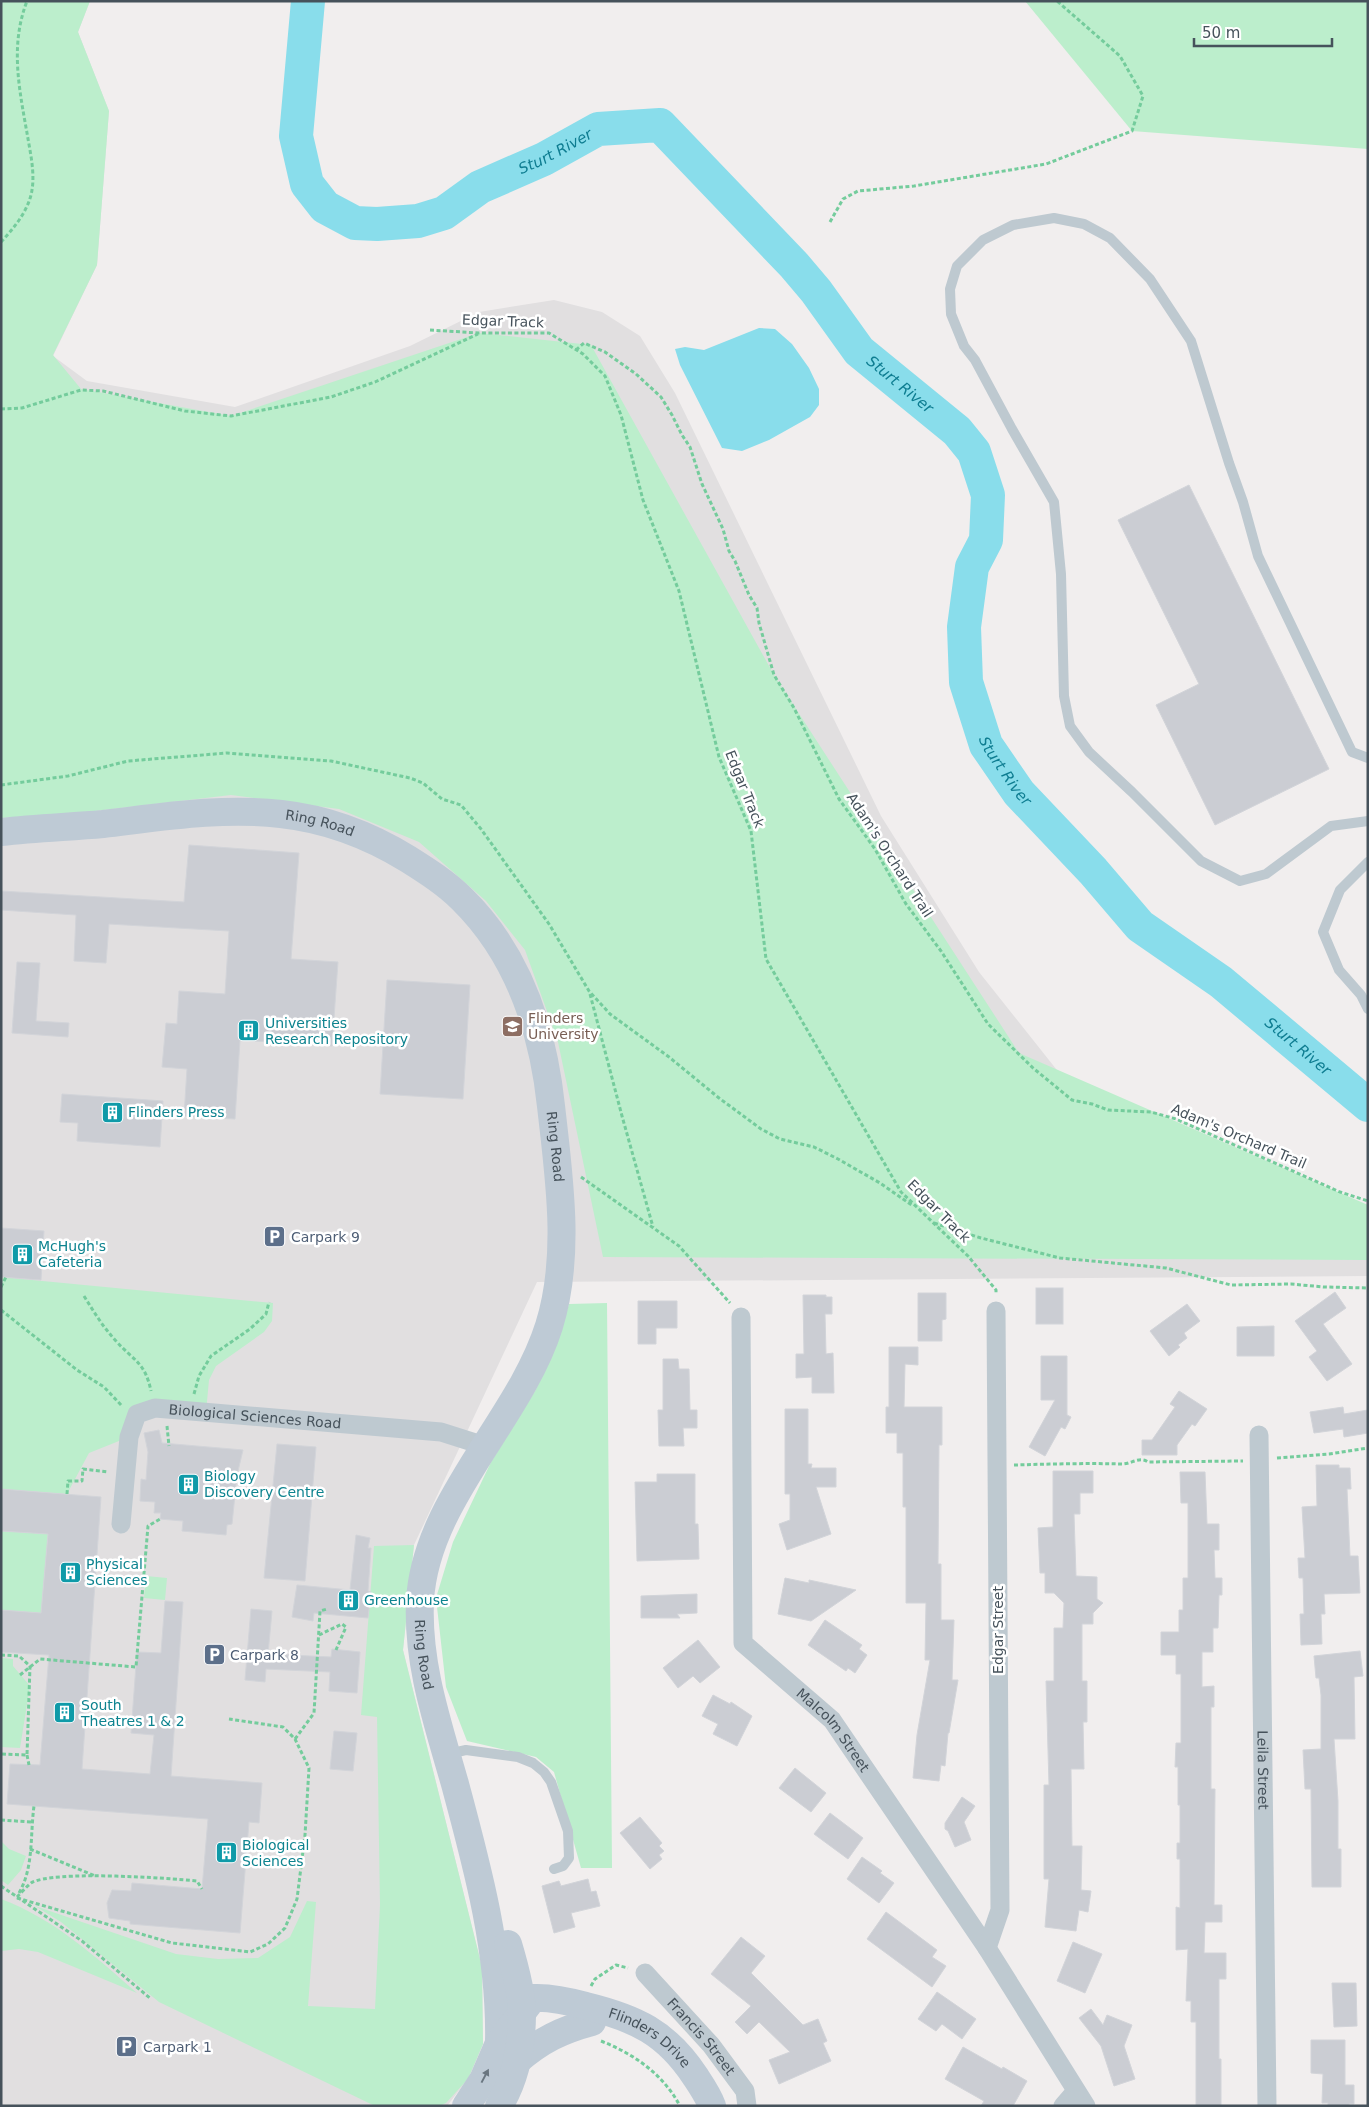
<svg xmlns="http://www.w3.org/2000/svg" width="1369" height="2107" viewBox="0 0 1369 2107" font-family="'DejaVu Sans',sans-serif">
	<rect width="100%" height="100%" fill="#f1eeee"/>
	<polygon fill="#e1dfe0" points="1,1 90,1 78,32 109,111 97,265 53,356 87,381 235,407 410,346 479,312 554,300 602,312 640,336 675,393 881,816 979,972 1064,1079 1368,1212 1368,1276 537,1282 414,1545 403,1650 482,1967 483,2044 468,2079 447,2106 1,2106"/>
	<g fill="#bceecc">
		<polygon points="1,1 90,1 78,32 109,111 97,265 53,355 81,389 231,416 479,333 591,345 774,675 1019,1053 1368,1205 1368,1260 603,1257 558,1042 525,950 486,901 419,842 339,809 231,795 61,815 1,818"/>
		<polygon points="1025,1 1368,1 1368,149 1132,131"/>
		<polygon points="1,1277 273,1303 272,1321 264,1332 216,1366 209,1380 206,1412 155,1408 129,1437 89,1453 67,1494 1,1489"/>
		<polygon points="607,1303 612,1868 581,1868 554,1772 536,1757 467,1741 446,1687 436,1598 453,1542 491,1462 535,1391 555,1348 569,1304"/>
		<polygon points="1,1531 48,1534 41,1613 1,1610"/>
		<polygon points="414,1545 403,1650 482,1967 483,2044 468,2079 446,2103 439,2106 375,2106 159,2002 61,1922 35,1906 176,1954 218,1959 258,1958 290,1937 307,1901 316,1902 308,2006 375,2009 380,1905 377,1717 361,1715 374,1546"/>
		<polygon points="146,1576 167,1578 165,1600 144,1598"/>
		<polygon points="1,1658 13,1659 13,1666 30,1686 20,1748 1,1747"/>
		<polygon points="1,1841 9,1849 26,1856 21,1870 8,1885 1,1880"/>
		<path d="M1,1899C53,1918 96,1957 137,1993L38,1952L19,1949L1,1951Z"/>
	</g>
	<polygon fill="#89ddeb" points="759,328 775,329 792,344 809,368 819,389 819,405 810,417 769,440 742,451 722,448 680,365 675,349 685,347 704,350"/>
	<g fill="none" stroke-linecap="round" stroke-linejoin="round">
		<path stroke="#89ddeb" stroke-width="34" id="s1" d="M308,1L296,136L307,184L325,207L355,223L377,224L418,221L444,213L480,187L544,159L598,129L660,125L794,265L816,291L859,351L957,431L974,452L988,495L986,540L972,567L964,627L966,682L986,745L1019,793L1093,871L1140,926L1221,982L1368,1105"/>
	</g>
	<g fill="#cbcdd3" stroke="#d2d4d9">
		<polygon points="1189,485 1329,769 1215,825 1156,705 1199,684 1118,520"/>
		<polygon points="189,845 299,853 291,959 338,962 332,1046 240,1040 235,1119 184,1116 187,1069 162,1067 166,1023 177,1024 179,991 225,994 229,931 109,924 106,963 74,961 76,915 1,910 1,891 184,902"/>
		<polygon points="17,962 40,963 36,1021 69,1023 68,1037 12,1033"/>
		<polygon points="387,980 470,985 463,1099 380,1094"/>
		<polygon points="62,1094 163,1101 160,1147 77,1141 78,1123 60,1122"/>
		<polygon points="1,1228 44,1231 41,1280 1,1277"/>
		<rect x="1036" y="1288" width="27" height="36"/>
		<polygon points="1335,1292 1346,1308 1323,1324 1352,1364 1327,1381 1309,1357 1317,1351 1295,1321"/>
		<polygon points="918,1293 946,1293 946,1319 942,1320 942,1341 918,1341"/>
		<polygon points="803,1295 826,1295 826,1297 832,1297 832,1314 825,1314 826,1354 833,1353 834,1393 812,1393 812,1377 796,1378 796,1354 804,1354"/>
		<polygon points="638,1301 677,1301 677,1328 656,1328 656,1344 638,1344"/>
		<polygon points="1187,1304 1200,1321 1184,1333 1187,1338 1178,1345 1180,1347 1169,1356 1150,1331"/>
		<polygon points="1274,1326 1274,1356 1237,1356 1237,1327"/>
		<polygon points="889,1347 918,1347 918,1365 905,1364 904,1407 942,1407 942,1445 939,1445 938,1564 941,1564 941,1620 954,1620 952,1680 958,1680 949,1733 948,1733 945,1766 941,1765 939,1781 913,1778 917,1735 930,1660 925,1660 926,1603 906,1603 906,1507 903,1507 903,1453 897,1453 897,1433 886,1433 886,1407 889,1407"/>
		<polygon points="1041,1356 1067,1356 1067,1415 1071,1417 1065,1429 1061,1427 1045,1456 1029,1447 1055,1400 1041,1400"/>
		<polygon points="663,1359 678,1359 679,1369 689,1369 690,1410 697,1410 697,1428 683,1428 684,1446 659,1446 658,1410 663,1410"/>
		<polygon points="1179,1391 1207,1409 1195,1426 1192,1424 1177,1445 1177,1455 1142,1455 1142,1440 1152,1440 1175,1407 1170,1404"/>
		<polygon points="1343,1407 1344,1414 1368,1410 1368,1433 1344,1437 1343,1429 1314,1433 1310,1412"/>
		<polygon points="785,1409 808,1409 808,1464 812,1464 811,1468 836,1468 836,1487 816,1487 831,1534 787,1550 779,1524 790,1520 790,1494 785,1494"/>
		<polygon points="159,1430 162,1443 243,1450 237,1475 232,1524 227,1525 226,1535 182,1531 183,1521 160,1519 161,1513 154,1513 155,1502 140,1501 141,1479 146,1480 148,1452 144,1433"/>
		<polygon points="277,1444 316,1447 305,1581 264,1578"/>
		<polygon points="1316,1465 1339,1465 1339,1468 1350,1468 1351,1489 1347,1489 1350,1556 1358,1556 1360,1593 1324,1594 1325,1614 1321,1614 1322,1644 1301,1645 1300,1614 1304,1614 1303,1578 1299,1578 1298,1558 1305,1558 1302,1507 1317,1506"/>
		<polygon points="1053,1471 1093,1471 1093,1493 1080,1493 1080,1514 1074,1514 1076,1576 1097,1577 1097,1599 1103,1603 1093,1613 1093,1624 1082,1624 1082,1681 1087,1681 1087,1722 1083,1722 1084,1769 1071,1769 1072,1846 1082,1846 1081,1890 1091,1891 1088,1912 1079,1910 1076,1931 1045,1927 1049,1879 1044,1879 1044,1785 1049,1785 1046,1681 1054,1681 1054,1628 1063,1628 1064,1603 1054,1593 1045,1593 1045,1573 1040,1573 1038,1528 1053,1527"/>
		<polygon points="1180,1472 1205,1472 1207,1524 1219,1524 1219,1550 1214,1550 1215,1578 1222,1578 1222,1595 1219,1595 1218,1628 1213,1628 1213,1652 1202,1652 1202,1687 1214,1686 1214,1707 1211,1707 1211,1789 1215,1789 1214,1905 1222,1905 1222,1922 1205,1922 1204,1953 1226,1953 1226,1979 1219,1979 1219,2059 1221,2059 1221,2106 1196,2106 1196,2022 1191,2022 1191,2001 1186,2001 1188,1949 1176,1950 1176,1907 1180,1908 1180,1859 1177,1859 1177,1843 1180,1843 1180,1805 1178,1805 1178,1767 1175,1767 1176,1743 1181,1743 1181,1674 1176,1674 1176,1655 1161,1655 1161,1632 1179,1632 1179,1610 1183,1610 1183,1578 1188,1578 1188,1503 1181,1503"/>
		<polygon points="657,1474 695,1474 695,1524 698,1524 699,1559 637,1561 635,1482 657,1482"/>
		<polygon points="1,1489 101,1497 82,1769 150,1774 154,1735 131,1733 137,1652 161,1653 165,1601 183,1602 171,1776 262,1783 259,1823 249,1822 240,1933 130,1924 130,1921 109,1918 107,1903 112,1890 131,1891 132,1883 202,1889 208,1819 7,1804 10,1764 40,1765 49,1655 1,1652 1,1610 41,1613 48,1534 1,1531"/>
		<polygon points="356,1535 370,1538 368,1548 371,1548 368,1591 371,1592 368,1618 314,1613 313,1621 292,1617 297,1585 350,1590"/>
		<polygon points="785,1578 809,1583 809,1580 856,1590 811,1621 778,1614"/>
		<polygon points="697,1594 697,1613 677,1614 680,1618 641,1618 641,1596"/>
		<polygon points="251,1609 272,1611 268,1654 331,1657 332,1649 360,1652 357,1693 329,1691 330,1672 266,1669 265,1682 245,1680"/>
		<polygon points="825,1620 862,1645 859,1649 867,1655 855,1673 848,1668 846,1671 808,1645"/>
		<polygon points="698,1640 720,1667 700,1683 693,1676 678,1688 663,1668"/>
		<polygon points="1360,1651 1363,1676 1354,1677 1355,1739 1334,1739 1338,1801 1338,1849 1341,1849 1341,1887 1312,1887 1311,1789 1305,1789 1303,1750 1321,1749 1321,1695 1319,1678 1316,1678 1314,1656"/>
		<polygon points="713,1695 730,1704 731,1702 752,1716 737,1746 713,1734 718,1724 702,1716"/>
		<polygon points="334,1731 357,1733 353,1771 330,1769"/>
		<polygon points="795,1768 826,1793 811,1812 779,1788"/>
		<polygon points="962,1797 975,1806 964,1822 971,1840 955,1847 948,1831 945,1829 945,1823"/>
		<polygon points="830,1813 863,1838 848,1859 814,1834"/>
		<polygon points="640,1817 662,1843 659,1846 664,1851 659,1855 662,1859 650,1869 620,1833"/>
		<polygon points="862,1857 882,1871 880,1873 894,1883 879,1903 847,1879"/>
		<polygon points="588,1879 591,1892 596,1891 600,1906 571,1913 575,1927 554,1933 542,1886 559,1881 561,1886"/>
		<polygon points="886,1912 937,1950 932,1957 946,1966 932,1987 867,1939"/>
		<polygon points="741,1937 765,1956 751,1973 803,2025 818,2019 827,2041 823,2043 831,2061 779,2084 769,2060 790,2052 759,2022 747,2034 735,2022 751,2006 711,1974"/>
		<polygon points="1073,1942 1102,1954 1085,1993 1057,1981"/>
		<polygon points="1332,1983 1356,1983 1357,2026 1334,2027"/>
		<polygon points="937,1992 976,2019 962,2039 942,2024 936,2031 918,2019"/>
		<polygon points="1091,2009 1103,2025 1107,2015 1132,2025 1124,2046 1135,2079 1114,2086 1101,2046 1079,2018"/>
		<polygon points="1311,2040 1345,2040 1345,2085 1354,2085 1354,2104 1349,2104 1349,2106 1328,2106 1328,2103 1322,2103 1323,2074 1311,2073"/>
		<polygon points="963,2047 1002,2069 1003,2067 1027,2081 1013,2106 981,2106 984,2101 945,2079"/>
	</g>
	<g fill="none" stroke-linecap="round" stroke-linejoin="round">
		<g stroke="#74cc9c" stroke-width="3" stroke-dasharray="4 2.5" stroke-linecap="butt">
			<polyline points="830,222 843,199 858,191 914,186 1046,164 1132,131 1143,96 1120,56 1057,1"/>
			<path d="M1,242C14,228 29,210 32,190C35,172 30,151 27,133C19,88 10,45 27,1"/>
			<polyline points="430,330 479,333 549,333 583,354 605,376 621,415 643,500 679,591 719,757 751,831 766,959 901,1192 968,1256 996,1290 996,1293"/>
			<polyline points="576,350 584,343 605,352 636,374 661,397 672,415 682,435 690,447 702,484 723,529 729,551 735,561 749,595 757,608 759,623 774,675 794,708 839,799 875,849 906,904 941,951 988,1024 1033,1068 1072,1100 1092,1104 1108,1110 1151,1112 1176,1119 1340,1192 1368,1201"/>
			<polyline points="1,409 22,408 81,390 103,391 185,411 231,416 331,397 375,382 478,334"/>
			<polyline points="1,785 68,776 128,761 227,753 331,761 410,778 423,783 442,799 461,805 481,829 549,924 589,991 610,1014 669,1057 719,1098 761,1129 780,1139 814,1147 838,1159 880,1183 913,1206"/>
			<polyline points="590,994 622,1116 653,1227"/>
			<polyline points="581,1177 679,1246 730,1303"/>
			<polyline points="934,1223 981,1238 1060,1258 1166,1268 1231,1285 1291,1284 1324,1287 1368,1288"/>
			<polyline points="1,1287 6,1277"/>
			<path d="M84,1296C94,1312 103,1327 116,1341C134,1361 145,1362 151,1391"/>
			<polyline points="1,1310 77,1370 104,1387 122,1406"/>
			<polyline points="194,1394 199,1376 211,1356 250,1329 266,1314 269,1302"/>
			<polyline points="167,1426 169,1446"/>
			<polyline points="1277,1458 1329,1454 1368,1448"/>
			<path d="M1014,1465C1050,1464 1087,1463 1122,1464C1131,1464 1140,1456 1148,1462L1243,1461"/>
			<polyline points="67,1494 68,1481 82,1481 83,1469 108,1472"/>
			<polyline points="319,1635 342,1624 346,1627 336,1650"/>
			<polyline points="1,1655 19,1656 30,1666 27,1755 1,1754"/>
			<polyline points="20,1675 40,1659 136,1667 148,1526 160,1519"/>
			<polyline points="295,1739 314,1713 320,1611 327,1609"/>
			<polyline points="27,1755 29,1765"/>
			<polyline points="1,1820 31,1822"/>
			<polyline points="30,1849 95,1876"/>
			<polyline points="1,1886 82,1941 151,1999"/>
			<path d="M19,1893C34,1867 30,1835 34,1806"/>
			<path d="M17,1897C21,1893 26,1887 31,1883C52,1870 168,1878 197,1881L202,1889"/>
			<polyline points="17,1898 172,1943 250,1952 268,1944 285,1928 297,1899 305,1835 309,1768 295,1739 283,1727 229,1719"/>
			<polyline points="591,1986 595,1979 616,1965 628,1968"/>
			<path d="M601,2041C634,2054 663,2074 680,2106"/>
		</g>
		<g stroke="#bec9d0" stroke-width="10">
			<polyline points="1368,758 1352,752 1258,556 1243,502 1229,463 1191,341 1150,279 1110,238 1084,224 1054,218 1013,225 983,240 957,266 950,289 951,314 964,346 975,360 1012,429 1054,502 1061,574 1064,696 1070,726 1089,752 1132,792 1201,861 1240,881 1266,874 1331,826 1368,821"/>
			<polyline points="1368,862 1340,890 1323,932 1339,970 1361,995 1368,1009"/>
			<polyline points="448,1754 466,1750 518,1757 533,1763 544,1772 551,1782 568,1831 569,1858 563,1866 554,1869"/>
		</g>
		<g stroke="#bec9d0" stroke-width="19">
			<path id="s2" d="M741,1317L743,1643L832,1720L987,1948L1086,2106"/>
			<path id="s3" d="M1259,1435L1267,2106"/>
			<path id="s4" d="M121,1524L129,1437L137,1414L155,1408L441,1432L485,1446"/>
			<polyline points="987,1948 1000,1910 996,1311"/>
			<path id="s5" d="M645,1973L711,2045L745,2091L747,2106"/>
			<polyline points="1063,2106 1076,2091"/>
		</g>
		<g stroke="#becad5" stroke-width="28">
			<path id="s6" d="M1,832C35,828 69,827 103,824C162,817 222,807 281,814C327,819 369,835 408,859C427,871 446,883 462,899C518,954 543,1030 551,1106C559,1177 571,1256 549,1326C520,1419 425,1501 420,1601C417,1664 438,1724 455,1784C478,1869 501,1954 499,2043"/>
			<path d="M517,2061C541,2040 562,2030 592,2022"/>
			<path id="s7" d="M466,2106L483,2080L499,2043L533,1998C551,1997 568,2001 586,2006C635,2018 666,2032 695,2076C701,2085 708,2095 712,2106"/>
			<path d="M499,2106C516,2078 522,2045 522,2013C522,1992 514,1964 508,1944"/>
		</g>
	</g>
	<defs><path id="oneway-solid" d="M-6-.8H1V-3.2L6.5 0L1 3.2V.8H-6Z" transform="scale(1.25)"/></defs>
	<use fill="#6a7680" href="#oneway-solid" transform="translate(485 2076) rotate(-62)"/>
	<defs>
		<symbol id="university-square" viewBox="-11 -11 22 22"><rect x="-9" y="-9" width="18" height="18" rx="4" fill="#8d6e63" stroke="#fff"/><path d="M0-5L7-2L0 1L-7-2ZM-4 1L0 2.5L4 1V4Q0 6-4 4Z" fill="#fff"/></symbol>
		<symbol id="building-square" viewBox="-11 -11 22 22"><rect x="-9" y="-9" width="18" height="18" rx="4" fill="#0f9aa8" stroke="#fff"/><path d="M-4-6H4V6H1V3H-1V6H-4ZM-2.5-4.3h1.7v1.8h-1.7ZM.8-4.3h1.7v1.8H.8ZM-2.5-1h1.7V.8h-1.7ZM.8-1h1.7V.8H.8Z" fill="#fff"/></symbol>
		<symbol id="parking-square" viewBox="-11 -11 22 22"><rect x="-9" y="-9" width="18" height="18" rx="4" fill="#5c6f8a" stroke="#fff"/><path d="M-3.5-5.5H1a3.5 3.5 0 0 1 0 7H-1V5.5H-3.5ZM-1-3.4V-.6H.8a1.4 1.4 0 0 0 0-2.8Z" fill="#fff"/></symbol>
	</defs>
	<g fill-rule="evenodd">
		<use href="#university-square" x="500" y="1014" width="25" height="25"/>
		<use href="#building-square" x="236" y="1018" width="25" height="25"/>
		<use href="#building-square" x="100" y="1100" width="25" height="25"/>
		<use href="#parking-square" x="262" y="1224" width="25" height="25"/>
		<use href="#building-square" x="10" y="1242" width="25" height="25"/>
		<use href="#building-square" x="176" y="1472" width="25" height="25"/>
		<use href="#building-square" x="58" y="1560" width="25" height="25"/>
		<use href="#building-square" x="336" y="1588" width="25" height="25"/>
		<use href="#parking-square" x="202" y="1642" width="25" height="25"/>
		<use href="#building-square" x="52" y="1700" width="25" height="25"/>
		<use href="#building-square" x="214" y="1840" width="25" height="25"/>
		<use href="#parking-square" x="114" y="2034" width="25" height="25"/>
	</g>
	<g text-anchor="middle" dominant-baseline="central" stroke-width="5" stroke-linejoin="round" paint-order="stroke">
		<g font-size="14" fill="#46525b" stroke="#fff">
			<text transform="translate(503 321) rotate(2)">Edgar Track</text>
			<text transform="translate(745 789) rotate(68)">Edgar Track</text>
			<text stroke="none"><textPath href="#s6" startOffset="321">Ring Road</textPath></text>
			<text transform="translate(890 855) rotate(57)">Adam's Orchard Trail</text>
			<text transform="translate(1239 1136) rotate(23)">Adam's Orchard Trail</text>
			<text stroke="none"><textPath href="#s6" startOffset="755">Ring Road</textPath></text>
			<text transform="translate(939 1211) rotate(45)">Edgar Track</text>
			<text stroke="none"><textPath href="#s4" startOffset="231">Biological Sciences Road</textPath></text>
			<text transform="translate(998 1630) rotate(-90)">Edgar Street</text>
			<text stroke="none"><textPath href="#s6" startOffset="1296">Ring Road</textPath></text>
			<text stroke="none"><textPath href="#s2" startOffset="452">Malcolm Street</textPath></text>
			<text stroke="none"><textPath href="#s3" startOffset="335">Leila Street</textPath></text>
			<text stroke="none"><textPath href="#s5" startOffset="85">Francis Street</textPath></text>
			<text stroke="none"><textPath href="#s7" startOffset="254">Flinders Drive</textPath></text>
		</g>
		<g font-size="14" fill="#785e54" stroke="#fff" text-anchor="start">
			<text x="528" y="1018">Flinders<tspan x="528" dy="16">University</tspan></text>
		</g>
		<g font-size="14" fill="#0d838f" stroke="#fff" text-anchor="start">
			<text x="265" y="1023">Universities<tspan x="265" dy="16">Research Repository</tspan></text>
			<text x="128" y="1112">Flinders Press</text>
			<text x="38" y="1246">McHugh's<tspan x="38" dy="16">Cafeteria</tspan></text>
			<text x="204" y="1476">Biology<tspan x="204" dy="16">Discovery Centre</tspan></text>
			<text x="86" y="1564">Physical<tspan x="86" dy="16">Sciences</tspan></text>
			<text x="364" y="1600">Greenhouse</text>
			<text x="81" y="1705">South<tspan x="81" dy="16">Theatres 1 &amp; 2</tspan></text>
			<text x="242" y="1845">Biological<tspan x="242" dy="16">Sciences</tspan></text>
		</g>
		<g font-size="14" fill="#4e5e75" stroke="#fff" text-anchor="start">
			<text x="291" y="1237">Carpark 9</text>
			<text x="230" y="1655">Carpark 8</text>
			<text x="143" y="2047">Carpark 1</text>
		</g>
		<g font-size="15" font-style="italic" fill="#0e7d91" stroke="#fff">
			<text stroke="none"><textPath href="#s1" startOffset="466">Sturt River</textPath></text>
			<text stroke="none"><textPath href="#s1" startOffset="931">Sturt River</textPath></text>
			<text stroke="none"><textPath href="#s1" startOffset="1366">Sturt River</textPath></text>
			<text stroke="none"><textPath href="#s1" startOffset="1771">Sturt River</textPath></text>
		</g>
	</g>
	<rect width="1369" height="2107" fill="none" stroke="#46525b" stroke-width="5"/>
	<path d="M1194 38v8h138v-8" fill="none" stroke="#46525b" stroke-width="2.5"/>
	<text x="1202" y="38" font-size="15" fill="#46525b" stroke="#ffffff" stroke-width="4" paint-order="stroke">50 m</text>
</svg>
